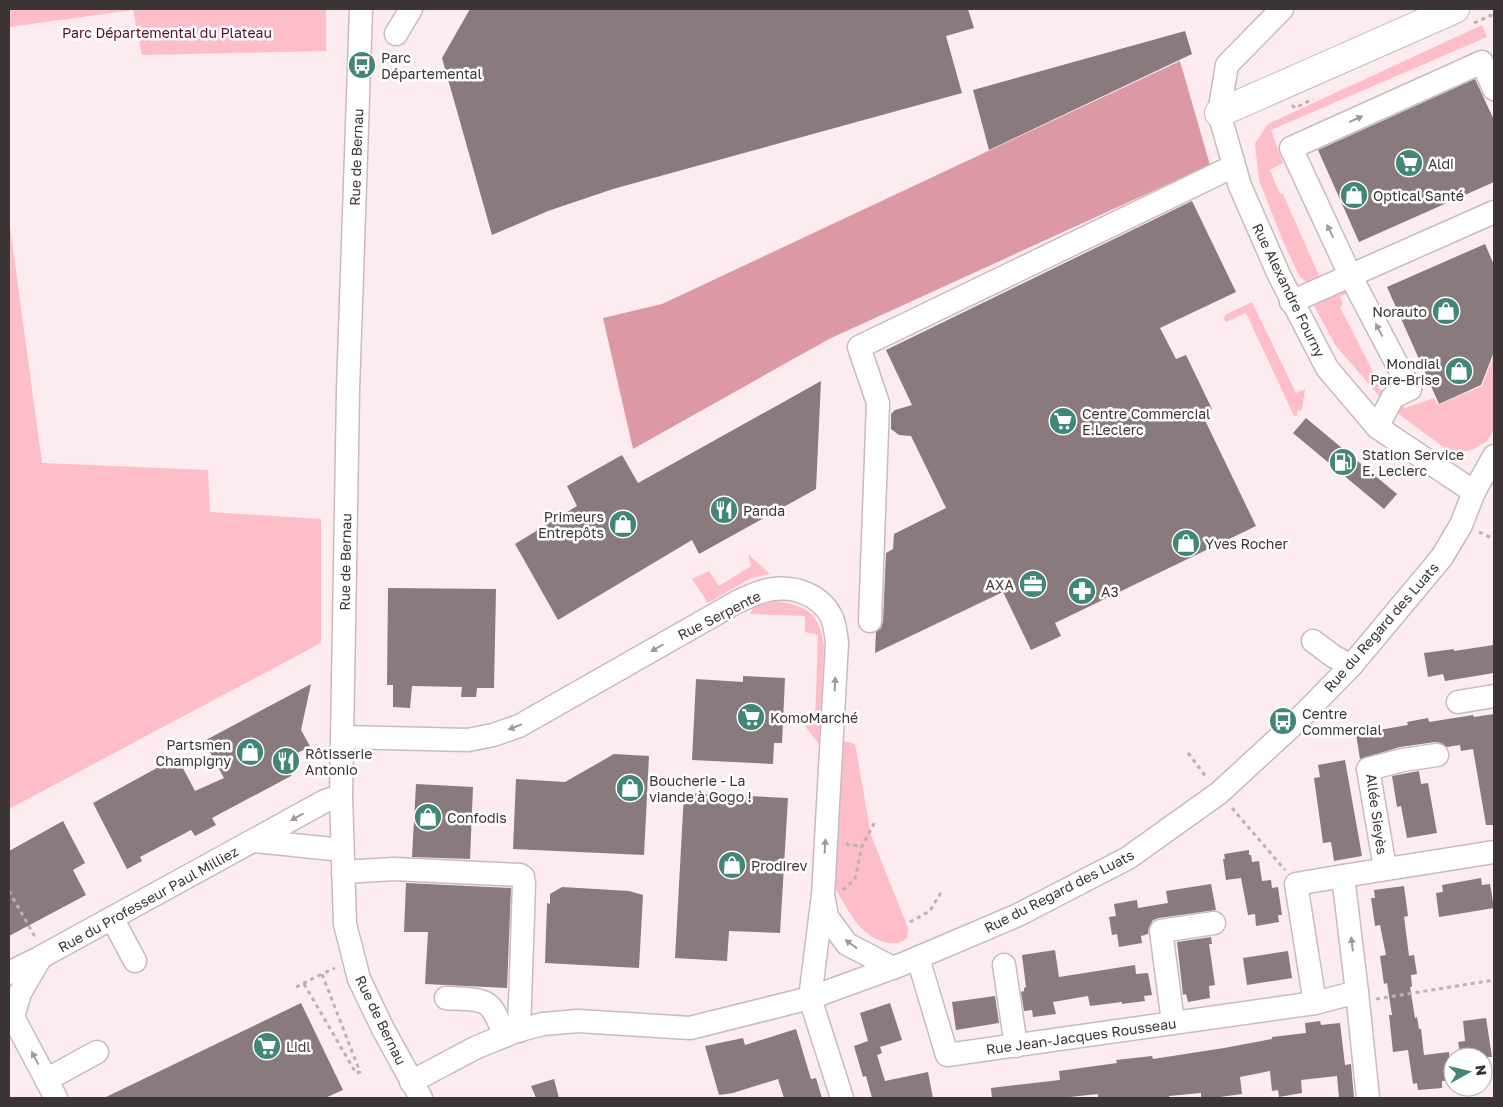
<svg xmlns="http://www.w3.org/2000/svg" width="1503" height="1107" viewBox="0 0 1503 1107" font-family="'Golos Text',sans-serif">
	<rect width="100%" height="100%" fill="#fcecef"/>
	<g fill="#fdbeca">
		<polygon points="9,9 326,9 326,51 142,55 133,10 9,27"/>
		<polygon points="1482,25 1487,37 1271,130 1283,163 1270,170 1280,194 1283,194 1320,278 1308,283 1300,277 1285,246 1259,180 1255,143 1268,124"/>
		<polygon points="9,219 42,463 208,470 210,512 321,519 321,643 9,809"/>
		<polygon points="1345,286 1354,290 1340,297 1343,304 1340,307 1377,380 1379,389 1382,391 1387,385 1390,387 1383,397 1380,397 1336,346 1313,304"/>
		<polygon points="1252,302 1296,393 1305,389 1302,410 1297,411 1297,416 1294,416 1246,313 1226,322 1224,319 1225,315"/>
		<polygon points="1494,355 1494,430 1487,441 1474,449 1459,453 1445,448 1393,410 1400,403 1405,408 1434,398 1438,405 1482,386"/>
		<polygon points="748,554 770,574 751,578 708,603 692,579 709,571 719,586 751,566"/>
		<path d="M775,601C806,605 820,613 824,646L819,744L802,722L815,721L818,635L805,632V616L750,614L754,607Z"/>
		<path d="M841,740L855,744L871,835L908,928L907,938C899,945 891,944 881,941C857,932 848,909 835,888Z"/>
	</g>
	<polygon fill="#dd98a5" points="1180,61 1210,165 829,339 633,449 603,318 662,304"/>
	<g fill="#897a7d">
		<polygon points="470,9 968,9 974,28 946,36 962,93 613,189 548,211 492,235 442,58"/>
		<polygon points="1185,31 1192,54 989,150 973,90"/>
		<polygon points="1475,79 1494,120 1494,182 1359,242 1318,150"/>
		<polygon points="1192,201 1236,292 1160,328 1176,359 1186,355 1212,409 1202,414 1256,526 1055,623 1061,636 1031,650 1003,592 875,653 876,632 881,628 883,621 886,553 893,549 894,534 946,508 911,436 899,435 891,429 891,414 895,410 912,405 886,350"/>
		<polygon points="1485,244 1494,265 1494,352 1481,385 1439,404 1387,287"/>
		<polygon points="821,381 816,489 699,554 692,540 558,620 515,544 577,506 567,486 622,455 638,483"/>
		<polygon points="1306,418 1397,494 1384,509 1293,433"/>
		<polygon points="388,588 496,589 494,688 477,688 476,697 461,697 462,687 412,686 410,708 393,707 393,685 387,685"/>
		<polygon points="1494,645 1494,673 1445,681 1443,674 1428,677 1424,653 1454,649 1454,651"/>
		<polygon points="743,676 785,678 782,743 774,743 773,764 692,760 696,679 743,682"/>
		<polygon points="311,684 301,730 310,746 296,754 291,776 212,818 216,825 195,836 191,830 140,857 142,861 127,869 93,803 177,757 195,791 224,778 204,741"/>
		<polygon points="1494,714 1494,825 1486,825 1473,749 1461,751 1460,745 1447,747 1441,743 1435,742 1400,747 1360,759 1356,734 1408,725 1407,722 1428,718 1429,722 1473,715 1474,717"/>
		<polygon points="614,754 649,756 644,855 513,849 516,779 565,782"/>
		<polygon points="1345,760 1362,856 1334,861 1331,842 1323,843 1314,778 1320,777 1318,765"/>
		<polygon points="1419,771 1421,784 1428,783 1437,833 1407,838 1401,806 1397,807 1392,776"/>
		<polygon points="416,784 473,787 470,859 412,857"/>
		<polygon points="684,793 788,798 780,933 729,931 727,961 675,958"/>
		<polygon points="63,821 85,863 73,870 86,895 9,936 9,851"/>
		<polygon points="1249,850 1249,855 1251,855 1252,862 1259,861 1262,881 1271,880 1272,888 1278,887 1282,915 1278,915 1279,922 1256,926 1255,914 1248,915 1241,878 1226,880 1223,859 1225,859 1224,854"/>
		<polygon points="1481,878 1482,885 1490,884 1494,908 1439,917 1436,893 1443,892 1442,885"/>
		<polygon points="406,883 511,888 507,988 425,984 428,932 404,932"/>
		<polygon points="1211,884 1216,910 1159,918 1153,920 1149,927 1148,934 1141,936 1142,943 1119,947 1117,934 1112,935 1109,917 1116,916 1114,904 1137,900 1138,908 1168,903 1166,891"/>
		<polygon points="1404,886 1408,916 1404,917 1409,956 1414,955 1417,974 1411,975 1412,987 1410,987 1415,1018 1417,1017 1419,1029 1421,1029 1424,1055 1449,1052 1451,1080 1442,1081 1442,1088 1418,1090 1417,1083 1413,1084 1408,1050 1393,1052 1389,1015 1392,1015 1387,983 1384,984 1380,956 1386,955 1380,925 1375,926 1371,898 1375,898 1374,890"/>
		<polygon points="562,887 629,891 643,895 639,968 545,963 547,903 550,904 550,894"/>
		<polygon points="1211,937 1212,944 1209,944 1215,985 1209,986 1210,998 1188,1002 1186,994 1183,995 1177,942"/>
		<polygon points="1055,950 1059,977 1135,965 1136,974 1148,973 1152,995 1144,996 1145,1001 1122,1004 1122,1002 1090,1006 1088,996 1053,1002 1056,1014 1033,1017 1032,1010 1024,1011 1021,992 1024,991 1024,988 1026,987 1022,955"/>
		<polygon points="1288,951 1292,978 1247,985 1243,958"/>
		<polygon points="995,996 999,1023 956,1030 952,1002"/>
		<polygon points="301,1003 343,1090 325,1098 104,1098"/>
		<polygon points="890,1003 902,1040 880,1047 882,1053 877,1055 885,1081 928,1072 933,1098 872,1098 866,1076 863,1077 854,1046 868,1041 860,1013"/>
		<polygon points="1486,1018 1492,1057 1461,1057 1458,1042 1465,1041 1463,1021"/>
		<polygon points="1320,1021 1321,1025 1340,1023 1345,1065 1351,1064 1354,1098 1339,1098 1337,1076 1301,1080 1302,1093 1279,1097 1278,1090 1272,1091 1270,1071 1240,1077 1242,1094 1220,1097 1220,1098 1201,1098 1201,1093 1169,1096 1170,1098 1098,1098 1098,1094 1060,1098 992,1098 991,1088 1060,1080 1059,1071 1117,1063 1116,1060 1152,1056 1153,1059 1224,1048 1272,1039 1272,1037 1306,1033 1305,1023"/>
		<polygon points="796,1029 811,1079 816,1078 822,1098 784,1098 778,1079 733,1093 719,1095 705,1046 743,1038 745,1045"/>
		<polygon points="554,1079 559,1098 536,1098 531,1086"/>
	</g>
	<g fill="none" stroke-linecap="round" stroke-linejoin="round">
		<defs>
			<g id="minor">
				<polyline points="361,9 348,390 345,568 341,796 345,924 359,979 383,1029 421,1098"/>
				<polyline points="1282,9 1227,65 1219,113 1240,186 1279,275 1327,368 1377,427 1474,492"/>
				<polyline points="396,34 411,9"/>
				<polyline points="1291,302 1494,212"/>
				<polyline points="1377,427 1393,397 1410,389 1350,275 1291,148 1482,62 1494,89"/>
				<polyline points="870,621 878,403 859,347 1234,166"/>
				<polyline points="1313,641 1333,656 1351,666"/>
				<polyline points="1458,702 1494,696"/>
				<path d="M343,737L468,740L493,735L519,726L737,602C748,597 761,590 774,589C796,586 821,596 831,616C835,623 836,635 837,643L823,895L810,998L842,1098"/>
				<polyline points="254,841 342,850"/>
				<polyline points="1385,868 1368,769 1403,760 1437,755"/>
				<polyline points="343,872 394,869 520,875 523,877 524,884 519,1031"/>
				<polyline points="1343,876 1494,852"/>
				<polyline points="824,900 827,917 847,944 893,968"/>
				<polyline points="112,918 135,961"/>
				<polyline points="918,958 947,1055 1315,1003 1357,992"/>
				<polyline points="1004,965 1016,1046"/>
				<polyline points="9,973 41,957 325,801 341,796"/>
				<path d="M446,998C456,999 479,998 487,1004C496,1010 500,1026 505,1036"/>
				<polyline points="1315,1003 1296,884 1343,876 1357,992 1368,1098"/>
				<polyline points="9,1015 13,1017 56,1098"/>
				<polyline points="13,1017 20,993 41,957"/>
				<polyline points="1173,1022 1161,931 1214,923"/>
				<polyline points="46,1080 97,1052"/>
				<polyline points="411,1082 475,1048 516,1031 543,1024 578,1021 690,1028 810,998 903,964 1018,915 1128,858 1219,793 1294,724 1351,666 1442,557 1461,525 1474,492 1494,456"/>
			</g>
			<polyline id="major" points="1219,113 1455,9"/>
		</defs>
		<use href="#minor" stroke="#cababd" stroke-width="25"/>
		<use href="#major" stroke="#cababd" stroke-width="30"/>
		<g stroke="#bdb0b3" stroke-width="3" stroke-dasharray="4 4" stroke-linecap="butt">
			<polyline points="1474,23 1494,14"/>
			<polyline points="1292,105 1295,108 1313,99"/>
			<polyline points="1479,532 1494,539"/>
			<polyline points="1188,753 1207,778"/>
			<polyline points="1232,808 1285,870"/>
			<polyline points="846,843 849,845 862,846"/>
			<polyline points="843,890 855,879 862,846 876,820"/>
			<polyline points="9,891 34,935 33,939"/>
			<polyline points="910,922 930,911 941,892"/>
			<polyline points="304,984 356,1073 360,1072 322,974 335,968"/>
			<polyline points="296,987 322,974"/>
			<polyline points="1376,999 1494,980"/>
		</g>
		<use href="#minor" stroke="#fff" stroke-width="22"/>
		<use href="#major" stroke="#fff" stroke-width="28"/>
	</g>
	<defs><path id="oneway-solid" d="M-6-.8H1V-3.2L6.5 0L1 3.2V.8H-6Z" transform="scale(1.25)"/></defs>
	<g fill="#9e9a9a">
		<use href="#oneway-solid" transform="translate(1356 119) rotate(-24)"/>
		<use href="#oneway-solid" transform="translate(1330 231) rotate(-115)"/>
		<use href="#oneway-solid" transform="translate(1379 330) rotate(-118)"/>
		<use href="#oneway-solid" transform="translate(657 648) rotate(150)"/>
		<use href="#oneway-solid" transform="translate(835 684) rotate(-87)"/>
		<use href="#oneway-solid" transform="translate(515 727) rotate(158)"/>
		<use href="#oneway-solid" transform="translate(297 817) rotate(151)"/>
		<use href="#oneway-solid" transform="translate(825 846) rotate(-87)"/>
		<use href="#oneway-solid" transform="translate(851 944) rotate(-144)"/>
		<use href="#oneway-solid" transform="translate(1352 944) rotate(-97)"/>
		<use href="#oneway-solid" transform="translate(35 1058) rotate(-118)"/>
	</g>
	<defs>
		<symbol id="bus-disc" viewBox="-11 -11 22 22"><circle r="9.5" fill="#42867a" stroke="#fff"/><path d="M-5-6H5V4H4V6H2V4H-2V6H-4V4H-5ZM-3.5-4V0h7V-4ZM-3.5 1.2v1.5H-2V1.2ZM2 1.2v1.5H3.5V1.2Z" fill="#fff"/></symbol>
		<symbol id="supermarket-disc" viewBox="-11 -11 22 22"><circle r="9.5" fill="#42867a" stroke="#fff"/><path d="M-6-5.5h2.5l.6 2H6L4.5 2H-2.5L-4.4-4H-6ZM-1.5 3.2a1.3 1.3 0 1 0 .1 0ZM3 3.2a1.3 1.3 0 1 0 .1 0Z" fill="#fff"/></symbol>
		<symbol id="shop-disc" viewBox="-11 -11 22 22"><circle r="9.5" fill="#42867a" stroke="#fff"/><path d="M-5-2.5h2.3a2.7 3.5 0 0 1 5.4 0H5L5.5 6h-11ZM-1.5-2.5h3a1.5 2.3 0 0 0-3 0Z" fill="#fff"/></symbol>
		<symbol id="fuel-disc" viewBox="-11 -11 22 22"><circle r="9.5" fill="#42867a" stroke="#fff"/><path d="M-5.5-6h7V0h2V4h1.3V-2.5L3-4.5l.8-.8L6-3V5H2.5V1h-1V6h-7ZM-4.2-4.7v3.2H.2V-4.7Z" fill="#fff"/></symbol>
		<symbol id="restaurant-disc" viewBox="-11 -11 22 22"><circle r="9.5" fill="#42867a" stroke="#fff"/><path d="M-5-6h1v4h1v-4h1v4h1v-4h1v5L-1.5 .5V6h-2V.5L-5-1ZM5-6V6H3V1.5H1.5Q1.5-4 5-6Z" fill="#fff"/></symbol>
		<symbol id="office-disc" viewBox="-11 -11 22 22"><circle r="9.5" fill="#42867a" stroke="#fff"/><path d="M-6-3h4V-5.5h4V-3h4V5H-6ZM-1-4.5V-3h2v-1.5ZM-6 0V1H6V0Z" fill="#fff"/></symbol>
		<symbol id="pharmacy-disc" viewBox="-11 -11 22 22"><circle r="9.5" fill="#42867a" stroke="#fff"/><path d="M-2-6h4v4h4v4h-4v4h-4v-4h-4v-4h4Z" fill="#fff"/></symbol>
	</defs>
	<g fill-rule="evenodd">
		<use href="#bus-disc" x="346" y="49" width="32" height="32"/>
		<use href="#supermarket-disc" x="1393" y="147" width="32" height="32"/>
		<use href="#shop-disc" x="1338" y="179" width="32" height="32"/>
		<use href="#shop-disc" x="1430" y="295" width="32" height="32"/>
		<use href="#shop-disc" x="1443" y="355" width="32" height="32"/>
		<use href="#supermarket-disc" x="1047" y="405" width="32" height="32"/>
		<use href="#fuel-disc" x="1327" y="446" width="32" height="32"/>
		<use href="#restaurant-disc" x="708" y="494" width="32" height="32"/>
		<use href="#shop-disc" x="607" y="508" width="32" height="32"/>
		<use href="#shop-disc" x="1170" y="527" width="32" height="32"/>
		<use href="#office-disc" x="1017" y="568" width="32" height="32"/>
		<use href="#pharmacy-disc" x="1066" y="575" width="32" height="32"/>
		<use href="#supermarket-disc" x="735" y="701" width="32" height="32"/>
		<use href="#bus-disc" x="1267" y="705" width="32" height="32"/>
		<use href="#shop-disc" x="234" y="736" width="32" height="32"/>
		<use href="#restaurant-disc" x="270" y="745" width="32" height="32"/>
		<use href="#shop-disc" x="614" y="772" width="32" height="32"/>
		<use href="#shop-disc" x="412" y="801" width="32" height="32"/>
		<use href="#shop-disc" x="716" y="849" width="32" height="32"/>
		<use href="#supermarket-disc" x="251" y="1030" width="32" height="32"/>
	</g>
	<g text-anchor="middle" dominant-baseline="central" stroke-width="5" stroke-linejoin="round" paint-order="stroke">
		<g font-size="14" fill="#5d0b28" stroke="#fff">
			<text x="167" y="32">Parc Départemental du Plateau</text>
		</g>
		<g font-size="14" fill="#3c3536" stroke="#fff" text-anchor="start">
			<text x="381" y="57">Parc<tspan x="381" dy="16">Départemental</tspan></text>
			<text x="1428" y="163">Aldi</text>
			<text x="1373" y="195">Optical Santé</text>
			<text x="1427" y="311" text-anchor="end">Norauto</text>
			<text x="1440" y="363" text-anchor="end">Mondial<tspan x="1440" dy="16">Pare-Brise</tspan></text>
			<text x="1082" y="413">Centre Commercial<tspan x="1082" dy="16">E.Leclerc</tspan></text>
			<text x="1362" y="454">Station Service<tspan x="1362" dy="16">E. Leclerc</tspan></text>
			<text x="743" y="510">Panda</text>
			<text x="604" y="516" text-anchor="end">Primeurs<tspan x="604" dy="16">Entrepôts</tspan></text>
			<text x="1205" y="543">Yves Rocher</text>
			<text x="1014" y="584" text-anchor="end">AXA</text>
			<text x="1101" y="591">A3</text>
			<text x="1302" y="713">Centre<tspan x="1302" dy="16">Commercial</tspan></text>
			<text x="770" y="717">KomoMarché</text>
			<text x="231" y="744" text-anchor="end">Partsmen<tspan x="231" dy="16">Champigny</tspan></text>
			<text x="305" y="753">Rôtisserie<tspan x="305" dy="16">Antonio</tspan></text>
			<text x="649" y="780">Boucherie - La<tspan x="649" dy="16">viande à Gogo !</tspan></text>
			<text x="447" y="817">Confodis</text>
			<text x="751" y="865">Prodirev</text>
			<text x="286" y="1046">Lidl</text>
		</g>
		<g font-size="14" fill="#3c3536" stroke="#fff">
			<text transform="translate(356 157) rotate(-88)">Rue de Bernau</text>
			<text transform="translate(1289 290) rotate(64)">Rue Alexandre Fourny</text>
			<text transform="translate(345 562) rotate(-89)">Rue de Bernau</text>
			<text transform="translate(719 615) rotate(-27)">Rue Serpente</text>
			<text transform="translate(1381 627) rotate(-49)">Rue du Regard des Luats</text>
			<text transform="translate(1377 814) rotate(82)">Allée Sieyès</text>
			<text transform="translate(1059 891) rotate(-27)">Rue du Regard des Luats</text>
			<text transform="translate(148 899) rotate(-29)">Rue du Professeur Paul Milliez</text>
			<text transform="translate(381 1020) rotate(64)">Rue de Bernau</text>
			<text transform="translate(1081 1036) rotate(-8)">Rue Jean-Jacques Rousseau</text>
		</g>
	</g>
	<rect width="1503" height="1107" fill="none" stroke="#3c3536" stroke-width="20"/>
	<g transform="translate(1468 1072) rotate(82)"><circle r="24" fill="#ffffff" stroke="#b1aeaf"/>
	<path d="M0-4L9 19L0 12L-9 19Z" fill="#42867a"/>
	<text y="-8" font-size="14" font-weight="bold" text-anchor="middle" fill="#3c3536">N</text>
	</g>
</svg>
